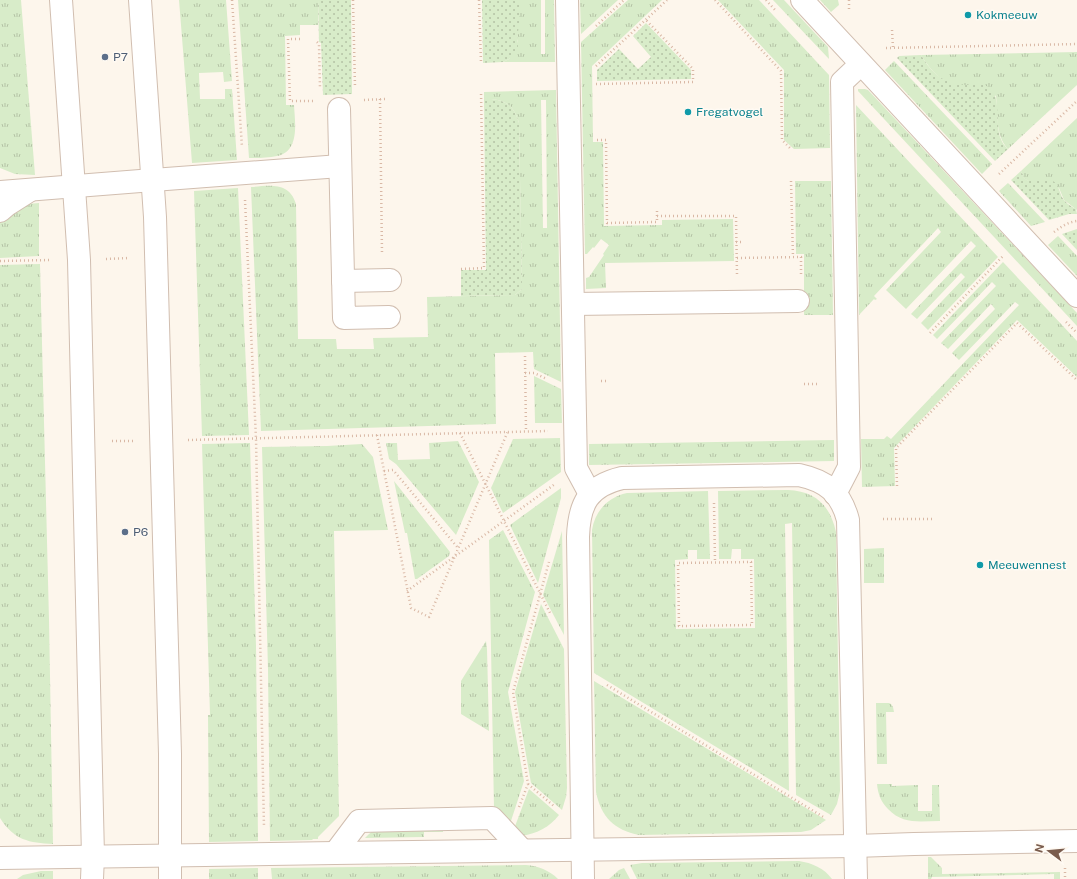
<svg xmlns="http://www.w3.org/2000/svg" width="1077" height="879" viewBox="0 0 1077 879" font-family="'Public Sans',sans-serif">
	<defs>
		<pattern id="grass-tufts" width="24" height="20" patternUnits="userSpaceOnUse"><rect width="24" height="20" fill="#d8ecc9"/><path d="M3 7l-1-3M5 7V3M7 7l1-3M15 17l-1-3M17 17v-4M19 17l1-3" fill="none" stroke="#b4c2a5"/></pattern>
		<pattern id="garden-dots" width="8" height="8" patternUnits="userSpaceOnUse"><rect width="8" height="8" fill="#d8ecc9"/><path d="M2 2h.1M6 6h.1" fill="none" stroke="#b4c2a5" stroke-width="1.8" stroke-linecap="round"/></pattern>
	</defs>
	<rect width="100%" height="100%" fill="#fdf6ec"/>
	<g fill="url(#grass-tufts)" fill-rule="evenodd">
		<polygon points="0,0 21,0 35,175 15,174 0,168"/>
		<polygon points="179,0 226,0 232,81 224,82 223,72 199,73 200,99 225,99 225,89 232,89 237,160 192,163"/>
		<path d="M238,0H318V25H300V35L285,36L286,105H294C295,123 300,151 277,156C268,158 258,158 249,158Z"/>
		<polygon points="519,0 541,0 541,54 545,54 545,0 554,0 555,62 503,62 509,59 518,43 517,39"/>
		<polygon points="580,0 618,0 581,34"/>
		<polygon points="628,0 662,0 592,66 593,142 603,142 604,226 662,225 662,220 733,219 734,261 605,263 606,288 586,289 586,278 589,277 604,255 603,254 609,245 601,239 594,248 593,247 587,254 585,254 581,42"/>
		<polygon points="718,0 759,0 829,75 830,148 794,149 784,140 784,70"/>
		<polygon points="773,0 784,0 828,47 829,59"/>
		<polygon points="820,0 838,0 839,5 831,12"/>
		<path d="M1077,52V85L1008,149C995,135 998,114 996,96C989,92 981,88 973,86C970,85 966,86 963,86C942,84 932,72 921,55Z"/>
		<polygon points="894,61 992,164 982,174 885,70"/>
		<polygon points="858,89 865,89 868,90 1077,313 1077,326 858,91"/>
		<path d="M556,90L561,382L534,369L533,352L495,353L496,424L261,431L251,187C269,186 289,181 296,204L298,339H336L337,349H374L373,338L428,337L427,297L515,295L522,289L519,123C514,104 503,98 484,99V92ZM541,100H546L547,228H543Z"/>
		<polygon points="856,105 998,257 928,330 921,323 965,277 961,273 917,319 911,314 976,246 971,241 906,309 886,290 941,232 938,228 874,296 877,299 875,300 874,299 859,315"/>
		<path d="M1077,118V210L1064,200L1059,188L1044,180C1033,182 1024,184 1021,171Z"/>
		<polygon points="795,181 831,181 833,315 804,315 804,254 796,254"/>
		<polygon points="1008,183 1045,222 1031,226 999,191"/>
		<polygon points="238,188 249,435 202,436 194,191"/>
		<polygon points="39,203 39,256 0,258 0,223 2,219 27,204"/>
		<polygon points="1058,236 1077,256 1077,276 1048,245"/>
		<polygon points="1003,262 1077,341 1077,377 1017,320 894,448 895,486 862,487 861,439 884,439 887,436 891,439 1019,305 1015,302 959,360 952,353 995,309 991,304 948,349 941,343 996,286 992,282 937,339 933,335"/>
		<path d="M40,264L49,620L53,844C29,843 14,840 0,818V265Z"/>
		<polygon points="534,376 561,389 562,423 535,423"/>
		<polygon points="560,438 561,472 503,513 491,488 513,439"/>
		<polygon points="834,440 834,461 589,465 589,444"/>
		<polygon points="458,441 479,482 456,535 396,464 389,459 386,443 397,443 398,460 430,459 429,443"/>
		<polygon points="250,443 256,646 258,841 209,842 208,715 210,715 202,444"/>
		<polygon points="362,444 373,457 388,530 334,531 339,816 318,837 318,839 313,839 312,840 270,841 268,670 262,447 327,446"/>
		<polygon points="394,481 450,552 449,556 417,579 415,579 407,533 405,533"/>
		<polygon points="561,488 561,498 538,583 510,525"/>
		<path d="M788,490C815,491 830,505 836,532L840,791L837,804L831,815L796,795L792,523L785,524L789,791L594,673L592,530C595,511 608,497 627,493L708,491L710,559H697V550H688V559L675,560L676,629L755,628L754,559H741V549H732L731,559H719L718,491Z"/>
		<polygon points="503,530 535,592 508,692 524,781 510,824 494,809 489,540"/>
		<polygon points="562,531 564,635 543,595"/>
		<polygon points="884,548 884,583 864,583 864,549"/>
		<polygon points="541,604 564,649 567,788 566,797 562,810 531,783 515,692"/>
		<polygon points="486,641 487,649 489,731 461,714 461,681"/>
		<path d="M594,681L826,820L811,830L801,832L639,835C614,830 601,817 596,792Z"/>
		<polygon points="876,703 889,703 891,704 893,707 894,712 886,712 887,764 877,764"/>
		<path d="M877,784H892V786L918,785V811H932V785H939L940,821C920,821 903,825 888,809C881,802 878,794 877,784Z"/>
		<path d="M529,789L559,815C550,827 536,834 521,836L514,829Z"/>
		<polygon points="443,829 443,832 424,832 424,837 365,838 369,834 373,831"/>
		<polygon points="928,857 931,857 942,868 942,874 1060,872 1060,879 1054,879 1054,874 932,877 931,879 928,879"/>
		<path d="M799,861C812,863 824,868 832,879H637L630,865L642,863Z"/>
		<path d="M526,865C538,866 549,870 558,879H272L271,868Z"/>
		<polygon points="258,868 258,879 209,879 209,869"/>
		<polygon points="624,868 630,879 609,879 619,870"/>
		<polygon points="41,871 53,871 53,879 17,879 23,875"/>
	</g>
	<g fill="url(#garden-dots)">
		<polygon points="318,0 351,0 352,94 323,95 321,43 319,42"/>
		<polygon points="482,0 519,0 519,25 517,39 518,43 518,47 514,53 509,59 503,62 483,63"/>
		<polygon points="646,23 691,70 691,79 597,81 597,70 619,49 638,69 651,57 633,36"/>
		<path d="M921,55C933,75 946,86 971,85C978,85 985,83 991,89C1001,98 995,126 1001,139C1002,143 1005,146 1008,149L995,161L897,58L899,56Z"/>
		<path d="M484,99C503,98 514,104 519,123L522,284V289L515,295L461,296V270H486Z"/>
		<path d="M1021,171C1026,190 1041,175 1053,181C1060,185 1059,194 1064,200C1067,204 1072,207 1076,209L1077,214H1069L1049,220L1011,180Z"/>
		<polygon points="1077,229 1077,250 1062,234"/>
	</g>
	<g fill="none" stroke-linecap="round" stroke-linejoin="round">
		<defs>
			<g id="minor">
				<polyline points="61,0 79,260 93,856 92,879"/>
				<polyline points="140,0 155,217 170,754 170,879"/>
				<polyline points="567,0 576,468 590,494"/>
				<polyline points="802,0 1077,296"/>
				<polyline points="339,109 344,318 389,317"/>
				<polyline points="0,192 153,180 340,166"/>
				<polyline points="0,211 7,205 29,191"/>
				<polyline points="343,281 390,280"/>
				<polyline points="573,304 798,301"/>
				<polyline points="835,494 849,467 842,82 861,64"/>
				<polyline points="335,853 359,821 492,818 522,850"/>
				<polyline points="0,858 335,853 855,846 914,844 1077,841"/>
				<path d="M583,879L578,537C579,504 588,486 622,478L799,475C827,481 841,493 848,520L856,879"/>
			</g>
		</defs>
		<use href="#minor" stroke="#d1beb0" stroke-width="24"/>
		<g stroke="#d9b8a5" stroke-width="2.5" stroke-dasharray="1 3" stroke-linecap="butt">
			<polyline points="232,0 242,147"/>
			<polyline points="353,0 355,87"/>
			<polyline points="479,0 481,63"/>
			<polyline points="715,0 781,71 782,140 791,149"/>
			<polyline points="766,0 775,10"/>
			<polyline points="849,0 849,9"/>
			<polyline points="596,26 624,0"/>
			<polyline points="892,30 893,48"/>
			<polyline points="300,39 288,39 290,101 313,101"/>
			<polyline points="317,42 319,44 320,89"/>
			<polyline points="886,48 1077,44"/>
			<polyline points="596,66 667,0"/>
			<polyline points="596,84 693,82 693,69 646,20"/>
			<polyline points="380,99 382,253"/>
			<polyline points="364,100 385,99"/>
			<polyline points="597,140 606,140 607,223 657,222 657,210"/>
			<polyline points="999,174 1077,101"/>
			<polyline points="791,181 793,257"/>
			<polyline points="245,200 256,439 264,827"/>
			<polyline points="657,216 736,216 737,275"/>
			<path d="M1054,232C1061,227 1068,222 1077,221"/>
			<polyline points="736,242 744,242"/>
			<polyline points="737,258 801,257 801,275"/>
			<polyline points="106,259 129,258"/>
			<polyline points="0,261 51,260"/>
			<polyline points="461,269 484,268 481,92"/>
			<polyline points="1066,322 1077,333"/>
			<polyline points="930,333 1003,256"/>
			<polyline points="525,356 526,431"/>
			<polyline points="525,373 534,373 547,379"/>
			<polyline points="601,381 607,381"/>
			<polyline points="804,384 820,384"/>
			<polyline points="460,433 550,613"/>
			<polyline points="377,435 411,608 429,617 508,431"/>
			<polyline points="188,440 548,431"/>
			<polyline points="112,441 135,441"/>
			<polyline points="384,471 393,470 394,471 458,548"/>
			<polyline points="897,486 896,448 1017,323 1077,380"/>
			<polyline points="714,503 715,562"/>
			<polyline points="883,519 935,519"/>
			<polygon points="751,562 752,625 679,626 678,563"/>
			<polyline points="407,591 555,484"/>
			<polyline points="607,685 825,818"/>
			<polyline points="528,784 555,807"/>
			<polyline points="519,807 528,784 513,692 549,562"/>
			<polyline points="1065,868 1065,879"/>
		</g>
		<use href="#minor" stroke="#fff" stroke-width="22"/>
	</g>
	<g fill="#0f9aa8" stroke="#fffaf3" stroke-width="1.5">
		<circle cx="968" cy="15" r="4"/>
		<circle cx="688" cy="112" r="4"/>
		<circle cx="980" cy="565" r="4"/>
	</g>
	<g fill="#5c6f8a" stroke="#fffaf3" stroke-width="1.5">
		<circle cx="105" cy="57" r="4"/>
		<circle cx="125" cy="532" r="4"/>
	</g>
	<g text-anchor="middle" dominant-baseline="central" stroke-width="3" stroke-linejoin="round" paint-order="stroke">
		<g font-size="12" fill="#0d838f" stroke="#fffaf3" text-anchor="start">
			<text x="976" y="15">Kokmeeuw</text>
			<text x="696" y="112">Fregatvogel</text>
			<text x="988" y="565">Meeuwennest</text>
		</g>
		<g font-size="12" fill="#4e5e75" stroke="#fffaf3" text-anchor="start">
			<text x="113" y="57">P7</text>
			<text x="133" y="532">P6</text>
		</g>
	</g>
	<g transform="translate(1049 851) rotate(286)" stroke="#fffaf3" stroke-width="3" paint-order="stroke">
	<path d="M0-3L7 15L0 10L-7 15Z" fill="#7a5c4d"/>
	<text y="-6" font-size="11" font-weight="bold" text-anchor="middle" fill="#7a5c4d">N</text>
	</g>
</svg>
